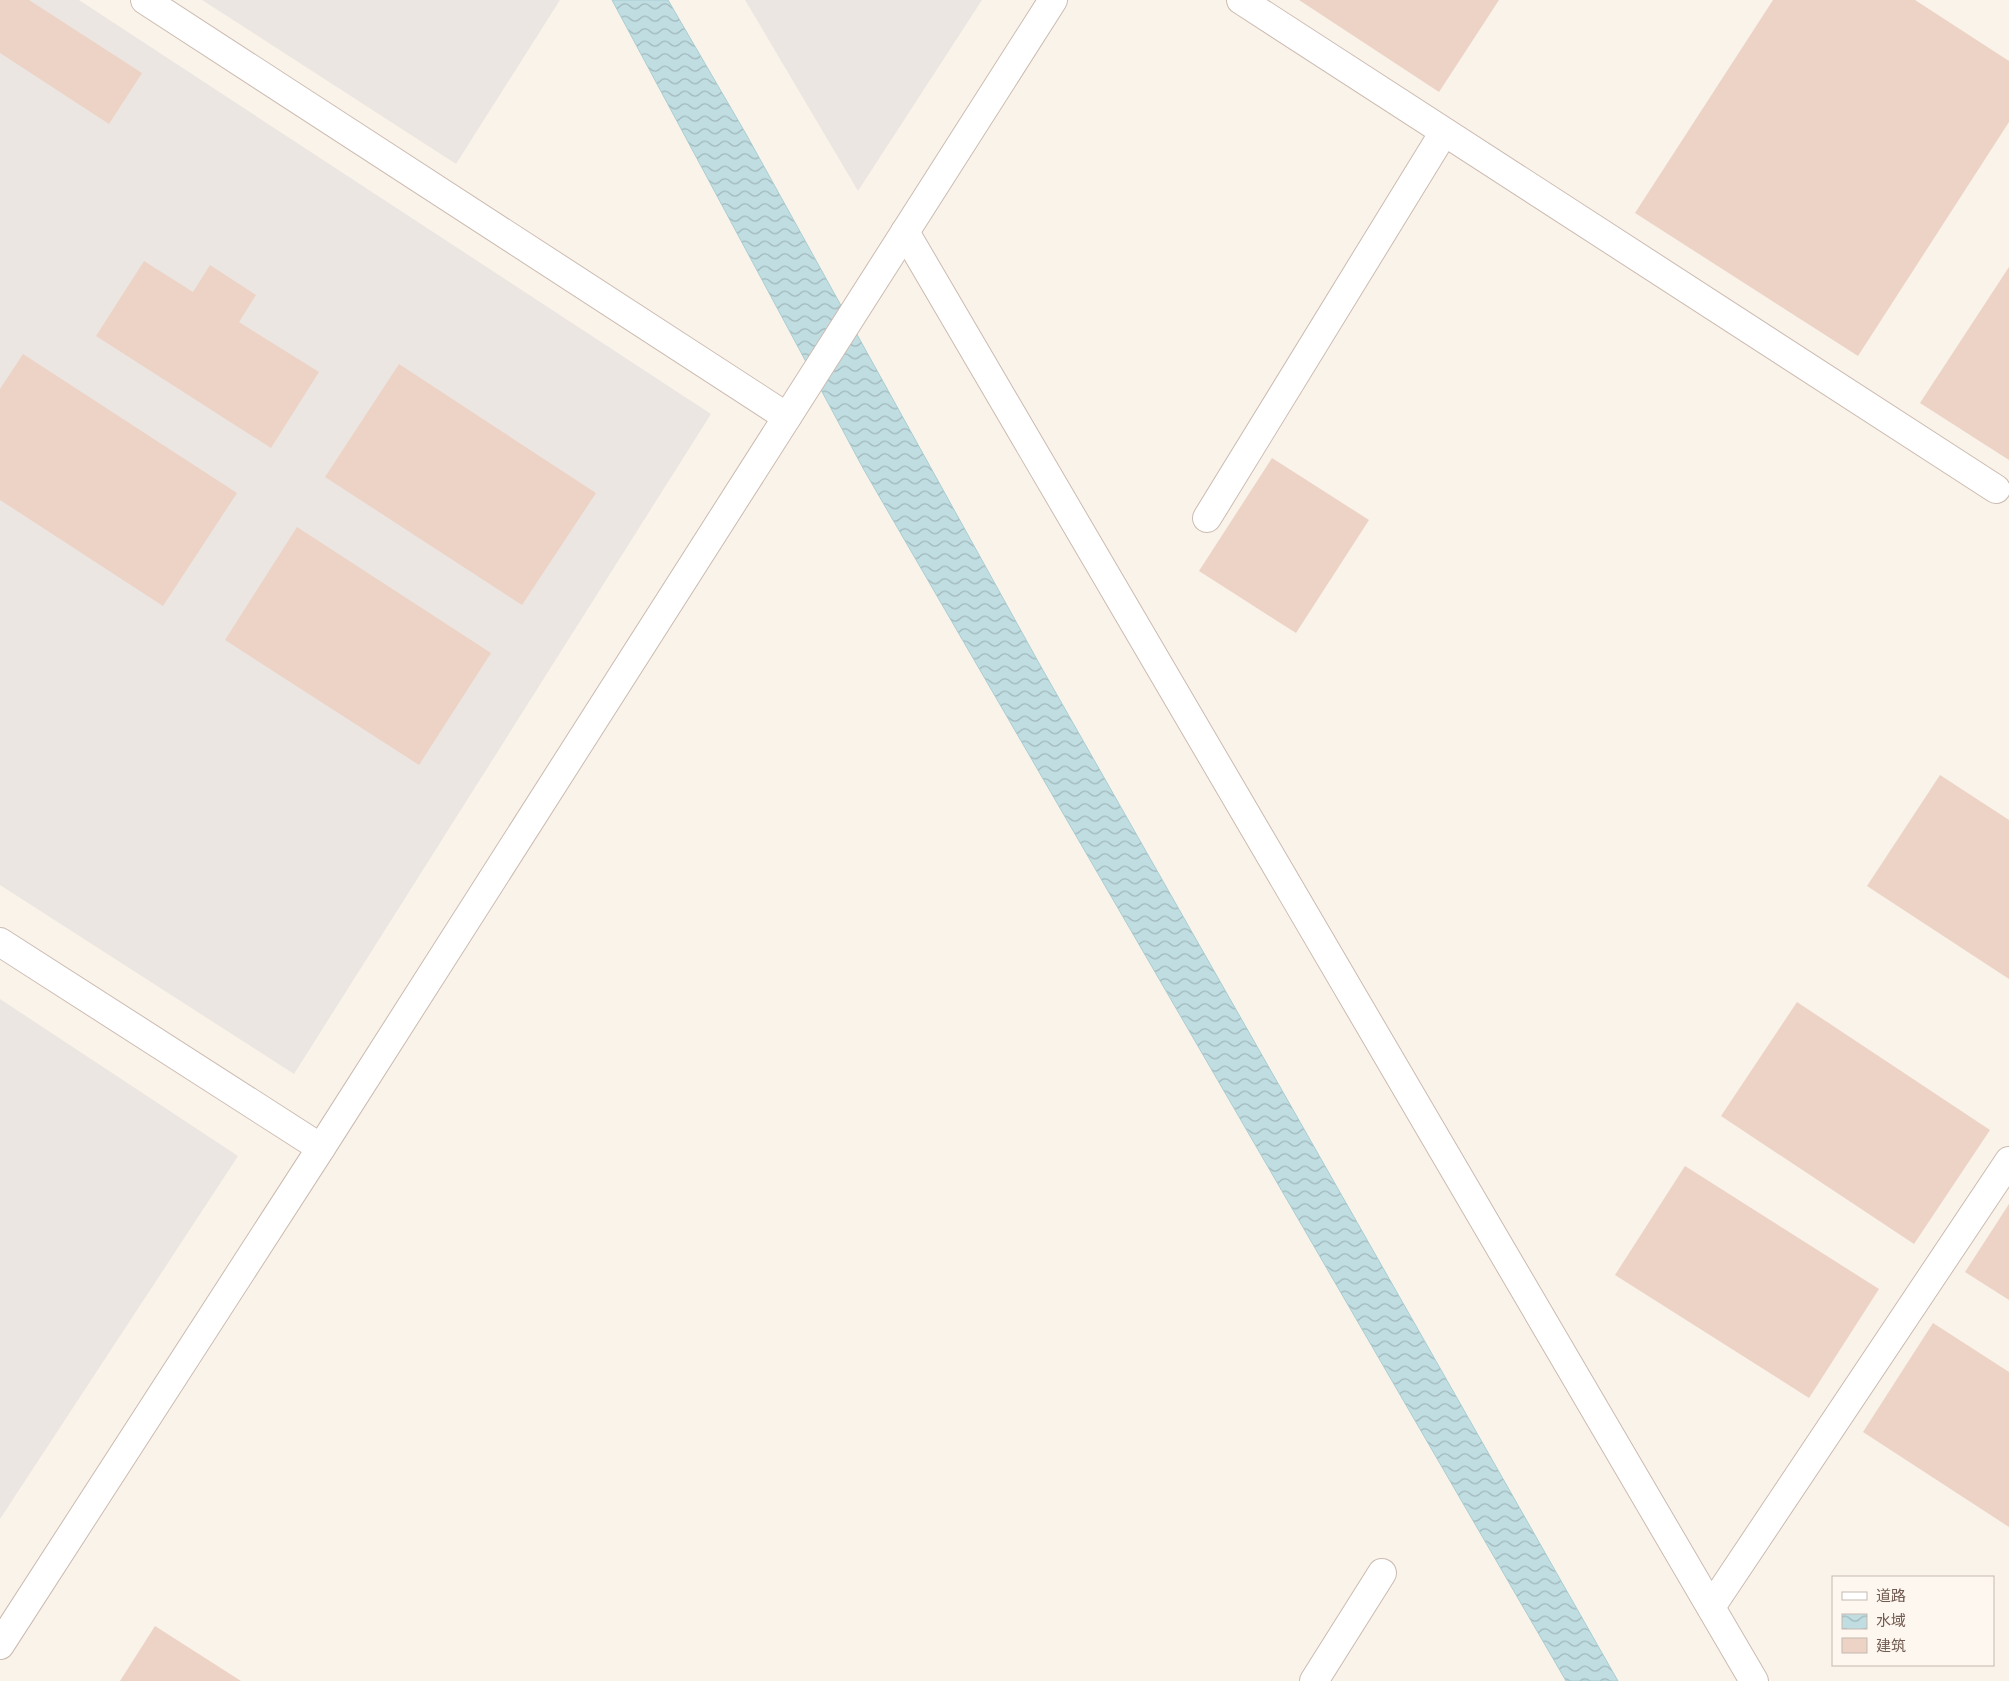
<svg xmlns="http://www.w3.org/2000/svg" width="2009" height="1681" viewBox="0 0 2009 1681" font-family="Lato,'Noto Sans SC',sans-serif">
	<defs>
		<pattern id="water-waves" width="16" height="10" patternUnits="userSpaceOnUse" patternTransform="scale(1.25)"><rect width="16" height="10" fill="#c0dee2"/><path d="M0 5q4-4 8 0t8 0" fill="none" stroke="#a0b7ba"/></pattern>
	</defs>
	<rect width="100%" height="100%" fill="#faf3ea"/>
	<g fill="#ece6e2">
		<polygon points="0,0 79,0 711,414 294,1074 0,885"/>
		<polygon points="202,0 560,0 456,164"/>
		<polygon points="745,0 982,0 858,191"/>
		<polygon points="0,999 238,1156 0,1519"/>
	</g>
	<polygon fill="url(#water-waves)" stroke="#a8cdd2" points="612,0 668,0 746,134 1040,665 1618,1681 1566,1681 864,470"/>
	<g fill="#ecd3c5">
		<polygon points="0,0 29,0 142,73 109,124 0,53"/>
		<polygon points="1299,0 1499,0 1439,92"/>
		<polygon points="1773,0 1915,0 2009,61 2009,122 1858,356 1635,213"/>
		<polygon points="144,261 193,292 210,265 256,295 239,322 319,372 271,448 96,336"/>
		<polygon points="2009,267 2009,460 1920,403"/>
		<polygon points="23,354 237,493 163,606 0,500 0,389"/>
		<polygon points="399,364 596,493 522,605 325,477"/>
		<polygon points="1272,458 1369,520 1296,633 1199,571"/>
		<polygon points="297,527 491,653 419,765 225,640"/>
		<polygon points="1940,775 2009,820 2009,979 1867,886"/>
		<polygon points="1797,1002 1990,1130 1914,1244 1721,1116"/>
		<polygon points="1685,1166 1879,1289 1809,1398 1615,1275"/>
		<polygon points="2009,1204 2009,1300 1965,1272"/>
		<polygon points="1933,1323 2009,1372 2009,1527 1863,1432"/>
		<polygon points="155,1626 241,1681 120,1681"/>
	</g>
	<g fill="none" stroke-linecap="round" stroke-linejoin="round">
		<defs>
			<g id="minor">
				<polyline points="145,0 787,417"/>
				<polyline points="1241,0 1996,489"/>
				<polyline points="905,232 1754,1681"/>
				<polyline points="1207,518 1444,132"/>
				<polyline points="0,942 321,1148"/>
				<polyline points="1711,1607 2009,1161"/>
				<polyline points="0,1645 321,1148 1053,0"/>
				<polyline points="1314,1681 1382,1573"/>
			</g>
		</defs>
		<use href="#minor" stroke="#cbbbb1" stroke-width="30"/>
		<use href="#minor" stroke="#fff" stroke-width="28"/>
	</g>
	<rect x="1832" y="1576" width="162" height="90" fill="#fdf7f0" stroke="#c5b9b0"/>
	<rect x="1842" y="1592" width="25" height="8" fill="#ffffff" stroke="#c5b9b0"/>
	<text x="1876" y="1601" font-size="15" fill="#725b50">道路</text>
	<rect x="1842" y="1614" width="25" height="15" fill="url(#water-waves)" stroke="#c5b9b0"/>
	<text x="1876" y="1626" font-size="15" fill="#725b50">水域</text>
	<rect x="1842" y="1638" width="25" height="15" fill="#ecd3c5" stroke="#c5b9b0"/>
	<text x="1876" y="1651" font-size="15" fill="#725b50">建筑</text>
</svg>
